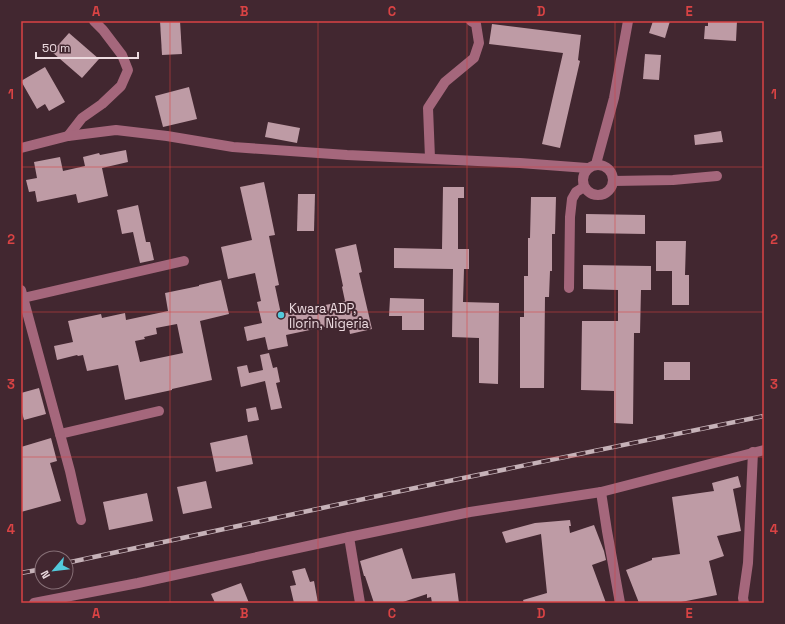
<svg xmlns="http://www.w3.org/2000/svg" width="785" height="624" viewBox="0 0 785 624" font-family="'Space Grotesk',sans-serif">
	<rect width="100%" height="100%" fill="#422730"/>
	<g fill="#be9ba5" fill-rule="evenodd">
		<polygon points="160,21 180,21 182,54 162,55"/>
		<polygon points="653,21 670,21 665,38 649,33"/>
		<polygon points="708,21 737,21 736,41 704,39 705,26 708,26"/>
		<polygon points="492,24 581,35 578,60 580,61 560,148 542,144 563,53 489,44"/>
		<polygon points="69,33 99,59 82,78 52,52"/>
		<polygon points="645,54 661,55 659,80 643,79"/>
		<polygon points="45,67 65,102 49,111 45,104 37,109 21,81"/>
		<polygon points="189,87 197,119 163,127 155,96"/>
		<polygon points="268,122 300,128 297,143 265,137"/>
		<polygon points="721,131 723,142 695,145 694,135"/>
		<polygon points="126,150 128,162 102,168 108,196 78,203 76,194 37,202 35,191 29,192 26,180 37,178 34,162 60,157 63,171 85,166 83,157 99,153 100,155"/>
		<polygon points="264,182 275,235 269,236 279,285 275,286 281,314 345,301 342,287 343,286 335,249 356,244 362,272 359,273 372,329 350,334 348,322 286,335 288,346 268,350 265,337 247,341 244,327 262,323 257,302 261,301 255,273 228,279 221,247 252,240 240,187"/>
		<polygon points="443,187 464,187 464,198 458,198 458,249 469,249 469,269 464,269 463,302 499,303 498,384 479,383 479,338 452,337 453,269 394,268 394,248 442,249"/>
		<polygon points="298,194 315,194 314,231 297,231"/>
		<polygon points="531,197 556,197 555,234 552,234 552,271 550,271 549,297 545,297 544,388 520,388 520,317 524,317 524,276 528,276 528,238 530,238"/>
		<polygon points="138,205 146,242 150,242 154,260 140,263 133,232 122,234 117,210"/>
		<polygon points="586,214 645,215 645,234 586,233"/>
		<polygon points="656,241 686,241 685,275 689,275 689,305 672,305 672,271 656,271"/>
		<polygon points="583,265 651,266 651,290 641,290 640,333 634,333 633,424 614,423 614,391 581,390 582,321 618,321 618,290 583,289"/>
		<path d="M221,280L229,314L200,321L212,380L172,389V390L125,400L118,365L87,371L83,355L78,356L77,355L57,360L54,346L73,342L68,321L101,314L102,318L125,313L126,320L168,311L165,293L199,286V285ZM177,324L183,353L140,362L135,341L145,339L144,337L157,334L156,328Z"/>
		<polygon points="390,298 424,299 424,330 402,330 402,316 389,316"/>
		<polygon points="269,353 273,368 277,367 280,382 276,383 282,408 271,410 265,381 241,387 237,367 247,365 249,373 263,370 260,355"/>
		<rect x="664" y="362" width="26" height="18"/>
		<polygon points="39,388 46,414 24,420 21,409 21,393"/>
		<polygon points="256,407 259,420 248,422 246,409"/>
		<polygon points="247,435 253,464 216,472 210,443"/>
		<polygon points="51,438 57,461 50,463 61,501 21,512 21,447"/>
		<polygon points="738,476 741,487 733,489 741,531 717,536 724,556 709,561 717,595 676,603 639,603 626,570 652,560 652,558 680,554 672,497 714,491 712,483"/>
		<polygon points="206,481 212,508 183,514 177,487"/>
		<polygon points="147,493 153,521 109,530 103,502"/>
		<polygon points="570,520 571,526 569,526 570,533 594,525 604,551 606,560 592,565 606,603 524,603 523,600 547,593 541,534 506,543 502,532 535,523"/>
		<polygon points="402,548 412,579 455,573 459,603 432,603 431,597 427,598 427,594 400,603 374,603 365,576 364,576 360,561"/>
		<polygon points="305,568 310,582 314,581 318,603 294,603 290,586 296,585 292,571"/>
		<polygon points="241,583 249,603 215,603 211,594"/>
	</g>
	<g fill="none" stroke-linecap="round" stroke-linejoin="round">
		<g stroke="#a5677c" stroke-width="10">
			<polyline points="68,136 82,118 102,104 121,86 128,70 122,55 103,30 94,21"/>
			<polyline points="21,148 68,136 116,130 167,136 233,147 347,155 520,163 587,168"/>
			<polyline points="430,158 428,108 445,82 474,58 479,43 476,24 471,21"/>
			<polyline points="596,164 614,98 628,21"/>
			<circle cx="598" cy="180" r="15"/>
			<polyline points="613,181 673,180 717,176"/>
			<polyline points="569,288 570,217 572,199 576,192 584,187"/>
			<polyline points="21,290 70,471 81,520"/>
			<polyline points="23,298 184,261"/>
			<polyline points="60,434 159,411"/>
			<polyline points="601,492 607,531 620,603"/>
			<polyline points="349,537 360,603"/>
			<polyline points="34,603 138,583 349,537 470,512 601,492 764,450"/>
			<polyline points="744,603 743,598 748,563 753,452"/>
		</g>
		<defs>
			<g id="rail">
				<polyline points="66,563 415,488 764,416"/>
				<polyline points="21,573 42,569"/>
			</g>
		</defs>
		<use href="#rail" stroke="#c6b2b8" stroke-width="4.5"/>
		<use href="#rail" stroke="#422730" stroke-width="3" stroke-dasharray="9" stroke-linecap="butt"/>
	</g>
	<path fill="none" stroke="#d94344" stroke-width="1" stroke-opacity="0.55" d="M170,21V603M318,21V603M467,21V603M615,21V603M21,167H764M21,312H764M21,457H764"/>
	<circle fill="#53cadc" stroke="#422730" stroke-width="1.5" cx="281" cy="315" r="4"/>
	<g text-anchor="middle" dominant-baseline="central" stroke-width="4" stroke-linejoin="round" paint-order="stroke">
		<g font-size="13" fill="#eddbe0" stroke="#422730" text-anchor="start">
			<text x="289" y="308">Kwara ADP,<tspan x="289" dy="15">Ilorin, Nigeria</tspan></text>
		</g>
	</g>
	<rect width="785" height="624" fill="none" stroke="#422730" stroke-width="44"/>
	<g transform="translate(54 570) rotate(242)"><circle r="19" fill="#422730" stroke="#866f76"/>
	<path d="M0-3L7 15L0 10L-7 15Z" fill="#53cadc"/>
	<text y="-6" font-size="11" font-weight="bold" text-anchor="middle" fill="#eddbe0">N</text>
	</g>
	<path d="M36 52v6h102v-6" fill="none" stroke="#eddbe0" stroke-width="2"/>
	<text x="42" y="52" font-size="12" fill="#eddbe0" stroke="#422730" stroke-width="3" paint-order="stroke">50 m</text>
	<rect x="22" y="22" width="741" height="580" fill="none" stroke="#d94344" stroke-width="1.5"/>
	<g font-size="13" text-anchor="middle" font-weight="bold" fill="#d94344">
		<text x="96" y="16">A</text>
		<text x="244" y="16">B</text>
		<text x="392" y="16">C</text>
		<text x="541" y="16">D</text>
		<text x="689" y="16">E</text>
		<text x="11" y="99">1</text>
		<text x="774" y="99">1</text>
		<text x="11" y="244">2</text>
		<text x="774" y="244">2</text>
		<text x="11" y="389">3</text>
		<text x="774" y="389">3</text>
		<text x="11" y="534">4</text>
		<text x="774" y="534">4</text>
		<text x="96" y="618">A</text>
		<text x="244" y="618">B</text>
		<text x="392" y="618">C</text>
		<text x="541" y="618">D</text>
		<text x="689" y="618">E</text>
	</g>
</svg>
